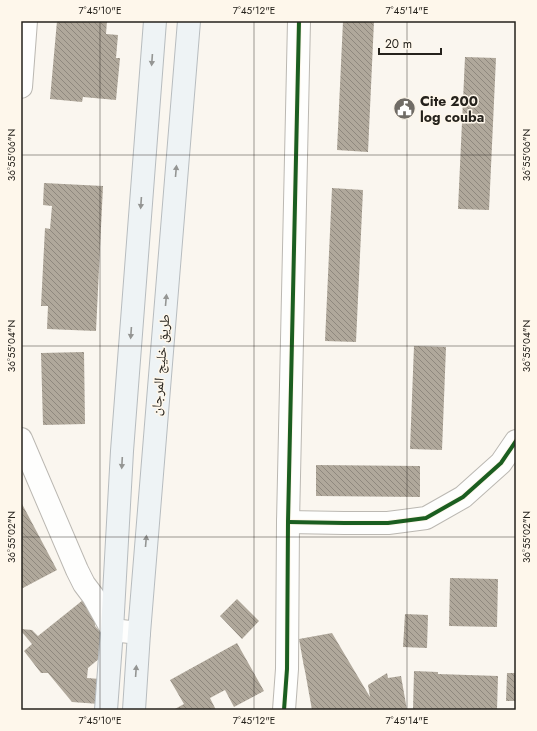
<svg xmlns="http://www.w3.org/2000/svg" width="537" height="731" viewBox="0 0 537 731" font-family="Jost,'Noto Naskh Arabic',sans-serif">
	<defs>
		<pattern id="building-back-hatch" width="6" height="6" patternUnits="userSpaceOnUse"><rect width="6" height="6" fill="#b0a89b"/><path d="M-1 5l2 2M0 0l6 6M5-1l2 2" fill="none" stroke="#8f887e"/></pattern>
	</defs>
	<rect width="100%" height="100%" fill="#faf6ef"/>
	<g fill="url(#building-back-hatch)">
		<polygon points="57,21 107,21 106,34 118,35 116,58 120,58 116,100 83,97 82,102 50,99"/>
		<polygon points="343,21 374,21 368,152 337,150"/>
		<polygon points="465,57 496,58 489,210 458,209"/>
		<polygon points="44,183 103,186 96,331 47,329 48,306 41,306 45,228 50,229 52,206 43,205"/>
		<polygon points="332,188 363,190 356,342 325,341"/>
		<polygon points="414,346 446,347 442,450 410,449"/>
		<polygon points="84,352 85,424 43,425 41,353"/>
		<polygon points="316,465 420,466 420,497 316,496"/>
		<polygon points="21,502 57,570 21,589"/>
		<polygon points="450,578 498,579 497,627 449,626"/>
		<polygon points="237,599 259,621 242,639 220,616"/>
		<polygon points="83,600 96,617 95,626 103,635 101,657 88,668 87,678 100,679 99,704 72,702 48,673 41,673 24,651 32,644 21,631 21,629 32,630 38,636"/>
		<polygon points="405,614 428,615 427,648 403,647"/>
		<polygon points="332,633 370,697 368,685 387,673 388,678 401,676 407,710 312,710 305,671 304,667 299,639"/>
		<polygon points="237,643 264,691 234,707 225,690 210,698 216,710 173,710 184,704 170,680"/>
		<polygon points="414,671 438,672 438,674 498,676 497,710 413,710"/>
		<polygon points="507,673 516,673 516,701 506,701"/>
	</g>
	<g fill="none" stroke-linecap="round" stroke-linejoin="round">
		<defs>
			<g id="street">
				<polyline points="21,87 26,21"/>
				<polyline points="21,439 77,570 84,584 93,596 112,630 139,633"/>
				<polyline points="288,522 344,523 388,523 426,518 463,497 501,463 516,441"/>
				<polyline points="284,710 287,669 288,522 299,21"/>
			</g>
			<g id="primary">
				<polyline points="106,710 112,630 122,451 155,21"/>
				<polyline points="134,710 139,633 189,21"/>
			</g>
		</defs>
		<use href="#street" stroke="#bbb8b2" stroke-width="24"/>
		<use href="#primary" stroke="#b7bcbf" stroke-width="24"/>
		<use href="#street" stroke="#fefefd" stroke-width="22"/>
		<use href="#primary" stroke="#eef3f5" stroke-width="22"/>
		<defs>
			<g id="cycleway">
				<polyline points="288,522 344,523 388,523 426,518 463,497 501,463 516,441"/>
				<polyline points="284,710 287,669 288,522 299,21"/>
			</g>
		</defs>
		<use href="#cycleway" stroke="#fef7eb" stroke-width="6"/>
		<use href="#cycleway" stroke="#1b5e20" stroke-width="4"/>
	</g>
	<defs><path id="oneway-solid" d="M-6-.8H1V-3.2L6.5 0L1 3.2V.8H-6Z"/></defs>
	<g fill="#949593">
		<use href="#oneway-solid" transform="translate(152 60) rotate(94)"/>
		<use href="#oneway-solid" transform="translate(176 171) rotate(-85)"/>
		<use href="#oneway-solid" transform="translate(141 203) rotate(94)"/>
		<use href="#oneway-solid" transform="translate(166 300) rotate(-85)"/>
		<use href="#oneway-solid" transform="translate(131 333) rotate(94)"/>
		<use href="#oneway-solid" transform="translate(122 463) rotate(93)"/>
		<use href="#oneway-solid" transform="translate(146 541) rotate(-85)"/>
		<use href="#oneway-solid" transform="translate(136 671) rotate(-86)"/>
	</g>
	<path fill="none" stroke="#25221c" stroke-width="1" stroke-opacity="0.45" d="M100,21V710M254,21V710M407,21V710M21,155H516M21,346H516M21,537H516"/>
	<defs>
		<symbol id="civic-disc" viewBox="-11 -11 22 22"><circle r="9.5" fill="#706c66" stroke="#fef7eb"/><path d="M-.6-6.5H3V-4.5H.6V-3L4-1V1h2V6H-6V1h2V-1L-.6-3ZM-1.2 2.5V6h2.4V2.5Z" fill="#fff"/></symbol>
	</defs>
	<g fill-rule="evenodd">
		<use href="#civic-disc" x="392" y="96" width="25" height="25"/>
	</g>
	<g text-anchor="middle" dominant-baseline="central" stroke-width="3" stroke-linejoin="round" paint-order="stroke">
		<g font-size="14" font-weight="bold" fill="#25221c" stroke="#fef7eb" text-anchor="start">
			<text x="420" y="101">Cite 200<tspan x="420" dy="16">log couba</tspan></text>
		</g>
		<g font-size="14" fill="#25221c" stroke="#fef7eb">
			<text transform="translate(160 365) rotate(-85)">طريق خليج المرجان</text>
		</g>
	</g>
	<rect width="537" height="731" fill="none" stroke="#fef7eb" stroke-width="44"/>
	<path d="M379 48v6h62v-6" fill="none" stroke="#25221c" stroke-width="2"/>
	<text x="385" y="48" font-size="12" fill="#25221c" stroke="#fef7eb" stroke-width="3" paint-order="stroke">20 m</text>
	<rect x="22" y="22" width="493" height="687" fill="none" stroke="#25221c" stroke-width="1.5"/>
	<g font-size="10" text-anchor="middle" fill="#25221c">
		<text x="100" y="14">7°45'10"E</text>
		<text x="254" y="14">7°45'12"E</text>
		<text x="407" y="14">7°45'14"E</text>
		<text transform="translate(11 155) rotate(-90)" y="4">36°55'06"N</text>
		<text transform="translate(526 155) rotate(-90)" y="4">36°55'06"N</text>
		<text transform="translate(11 346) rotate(-90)" y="4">36°55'04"N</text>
		<text transform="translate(526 346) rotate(-90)" y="4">36°55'04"N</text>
		<text transform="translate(11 537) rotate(-90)" y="4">36°55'02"N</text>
		<text transform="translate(526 537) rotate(-90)" y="4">36°55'02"N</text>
		<text x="100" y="724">7°45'10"E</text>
		<text x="254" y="724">7°45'12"E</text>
		<text x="407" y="724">7°45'14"E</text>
	</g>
</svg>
